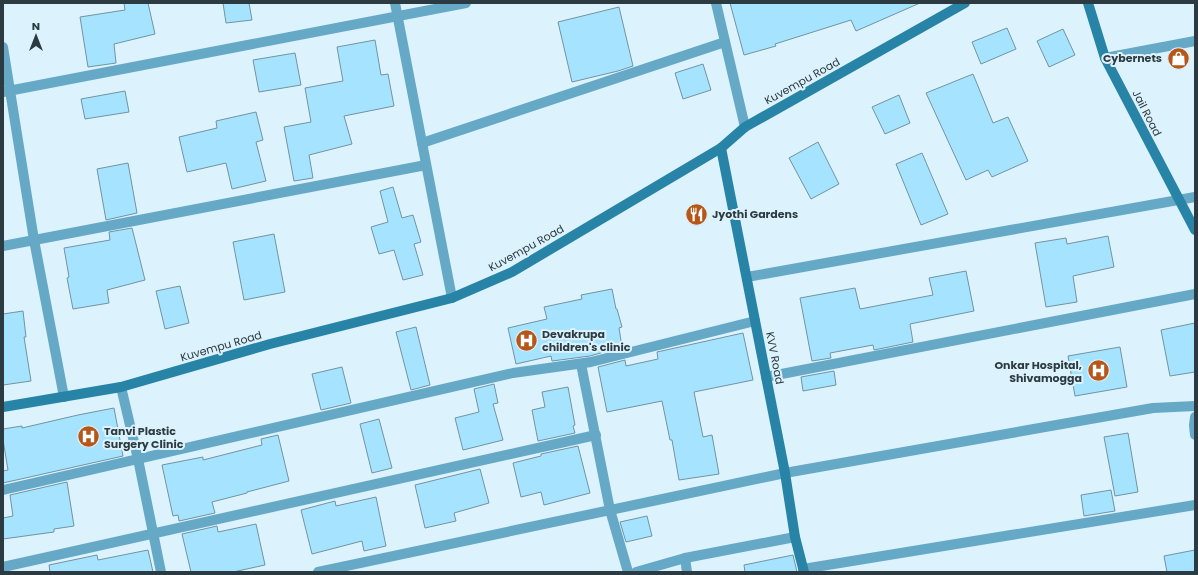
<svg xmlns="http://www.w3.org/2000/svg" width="1198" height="575" viewBox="0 0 1198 575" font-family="Poppins,sans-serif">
	<rect width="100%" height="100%" fill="#dcf2fc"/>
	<g fill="#a6e3fe" stroke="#7194a3">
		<polygon points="124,3 148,3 155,34 114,44 116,63 88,67 80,17 125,10"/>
		<polygon points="223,3 249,3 252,20 226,23"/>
		<polygon points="730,3 920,3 856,31 851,20 775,44 776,46 744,55"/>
		<polygon points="619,7 633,66 618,71 572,82 558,22"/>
		<polygon points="1007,28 1016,49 981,64 972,42"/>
		<polygon points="1063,29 1075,55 1049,67 1037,41"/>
		<polygon points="375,40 381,75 388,74 394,106 344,116 352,144 309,155 313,178 294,181 284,127 311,122 305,88 343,81 337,47"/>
		<polygon points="295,53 301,85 259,92 253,60"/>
		<polygon points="703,64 711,90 683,99 675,73"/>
		<polygon points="973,74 993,123 1008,117 1028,161 992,177 988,170 966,180 926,93"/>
		<polygon points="125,91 129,112 85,119 81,99"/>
		<polygon points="899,95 910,123 885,134 872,107"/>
		<polygon points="256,112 263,140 256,142 266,181 232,189 226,163 187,172 179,137 217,128 216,121"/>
		<polygon points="818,142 839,184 811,199 789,158"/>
		<polygon points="922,153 948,214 921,225 896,164"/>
		<polygon points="128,163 137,213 106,220 97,169"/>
		<polygon points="393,187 402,218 413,215 421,242 414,244 423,275 403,280 394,250 379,254 371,227 388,222 380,191"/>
		<polygon points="132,228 145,280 107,290 109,303 73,309 67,278 69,277 64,248 110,240 109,232"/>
		<polygon points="274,234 285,292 244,300 233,242"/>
		<polygon points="1108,236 1114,267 1073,276 1077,302 1046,307 1035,243 1066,238 1067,244"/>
		<polygon points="966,271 974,311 910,324 913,342 874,350 873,345 830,353 831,358 812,361 800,298 855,288 860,309 933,295 929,278"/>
		<polygon points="180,286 189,323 165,329 156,291"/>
		<polygon points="612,289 616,309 617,309 622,327 619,328 622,347 590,356 552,361 551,356 516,364 508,328 547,319 544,307 582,299 581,295"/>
		<polygon points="23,311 26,337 24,337 31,381 3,385 3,314"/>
		<polygon points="1195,323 1195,372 1170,376 1161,330"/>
		<polygon points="416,327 430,385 411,390 396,332"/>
		<polygon points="743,333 753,380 694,392 703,437 712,435 719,474 679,480 672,440 670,440 662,401 607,412 598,367 625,360 626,366 658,359 657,352"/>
		<polygon points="1120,347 1127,387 1075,396 1068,356"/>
		<polygon points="342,367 351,403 321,410 312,374"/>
		<polygon points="834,371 836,385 803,391 801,377"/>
		<polygon points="494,384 498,403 493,404 503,440 463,450 455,418 479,412 474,389"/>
		<polygon points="568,387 575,425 573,426 575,433 538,441 532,410 545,407 542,392"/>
		<polygon points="114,408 123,456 3,483 3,471 8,470 3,440 3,429 22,426 22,428 78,415"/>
		<polygon points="379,419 392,468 372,473 360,424"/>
		<polygon points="1128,433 1138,492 1115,496 1104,437"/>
		<polygon points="278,435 289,481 247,492 247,493 212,502 215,513 179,521 178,515 173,516 162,465 203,457 203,460 262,445 261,439"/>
		<polygon points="578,446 590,493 544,505 541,492 521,497 513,463 541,456 541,454"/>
		<polygon points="480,469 489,503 454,513 456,521 425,528 415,485"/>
		<polygon points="67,482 74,526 54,529 54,532 3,539 3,518 13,516 10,495"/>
		<polygon points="1111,490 1115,511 1084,516 1081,495"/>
		<polygon points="376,497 386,546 364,551 362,541 312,554 301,510 335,501 336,506"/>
		<polygon points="647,516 652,536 626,542 620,522"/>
		<polygon points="256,524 265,565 233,572 191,572 182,534 217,526 218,532"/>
		<polygon points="148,550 153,572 50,572 49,565 97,555 98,560"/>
		<polygon points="1195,550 1195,572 1167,572 1164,556"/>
		<polygon points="793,555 797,572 745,572 744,565"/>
	</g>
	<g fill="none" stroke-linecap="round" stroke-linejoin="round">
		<g stroke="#65a9c6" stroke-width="10">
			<polyline points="395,3 452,298"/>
			<polyline points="716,3 745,127"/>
			<polyline points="3,47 34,240 64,397"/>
			<polyline points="1105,58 1195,41"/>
			<polyline points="3,92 466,3"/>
			<polyline points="422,143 725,42"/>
			<polyline points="3,246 426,165"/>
			<polyline points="747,277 1195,197"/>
			<polyline points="581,364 610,510 628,572"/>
			<polyline points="766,377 1195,294"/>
			<polyline points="121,387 138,459 161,572"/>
			<polyline points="3,490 513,373 591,362 755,321"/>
			<polyline points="685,558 687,572"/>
			<polyline points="3,567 596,435"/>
			<polyline points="803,569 1195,505"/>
			<polyline points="318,572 785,473 1153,408 1195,406"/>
			<polyline points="636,572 685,558 795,537"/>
		</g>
		<polyline stroke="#65a9c6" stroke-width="10" points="1195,417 1194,425 1195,435"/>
		<g stroke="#2884a6" stroke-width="10">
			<polyline points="1088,3 1105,58 1195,230"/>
			<polyline points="721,148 785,473 795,537 804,572"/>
			<polyline points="3,407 121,387 270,344 452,298 512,272 721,148 745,127 965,3"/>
		</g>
	</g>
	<defs>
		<symbol id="shop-disc" viewBox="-11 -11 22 22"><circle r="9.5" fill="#b75618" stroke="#dcf2fc"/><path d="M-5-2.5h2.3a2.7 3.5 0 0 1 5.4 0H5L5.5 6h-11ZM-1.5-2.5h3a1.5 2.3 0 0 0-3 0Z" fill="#fff"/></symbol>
		<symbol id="restaurant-disc" viewBox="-11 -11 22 22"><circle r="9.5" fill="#b75618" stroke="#dcf2fc"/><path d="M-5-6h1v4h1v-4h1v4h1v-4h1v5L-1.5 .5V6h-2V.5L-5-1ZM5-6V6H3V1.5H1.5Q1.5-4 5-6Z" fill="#fff"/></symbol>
		<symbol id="hospital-disc" viewBox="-11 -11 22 22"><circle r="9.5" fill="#b75618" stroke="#dcf2fc"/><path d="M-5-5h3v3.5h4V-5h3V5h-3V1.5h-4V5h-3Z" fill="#fff"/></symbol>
	</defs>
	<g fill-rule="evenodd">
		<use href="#shop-disc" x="1166" y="46" width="25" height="25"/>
		<use href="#restaurant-disc" x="684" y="202" width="25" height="25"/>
		<use href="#hospital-disc" x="514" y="328" width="25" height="25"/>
		<use href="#hospital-disc" x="1086" y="358" width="25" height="25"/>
		<use href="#hospital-disc" x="76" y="424" width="25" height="25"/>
	</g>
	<g text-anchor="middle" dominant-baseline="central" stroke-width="4" stroke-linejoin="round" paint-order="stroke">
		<g font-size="11" font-weight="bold" fill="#2c3b41" stroke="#dcf2fc" text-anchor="start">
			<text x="1162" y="58" text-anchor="end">Cybernets</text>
			<text x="712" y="214">Jyothi Gardens</text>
			<text x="542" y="334">Devakrupa<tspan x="542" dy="13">children's clinic</tspan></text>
			<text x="1082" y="365" text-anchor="end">Onkar Hospital,<tspan x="1082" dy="13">Shivamogga</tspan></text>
			<text x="104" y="431">Tanvi Plastic<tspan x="104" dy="13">Surgery Clinic</tspan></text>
		</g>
		<g font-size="11" fill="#2c3b41" stroke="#dcf2fc">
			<text transform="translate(802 81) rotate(-29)">Kuvempu Road</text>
			<text transform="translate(1147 113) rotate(63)">Jail Road</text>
			<text transform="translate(526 248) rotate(-29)">Kuvempu Road</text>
			<text transform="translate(221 346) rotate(-16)">Kuvempu Road</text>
			<text transform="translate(775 358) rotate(79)">KVV Road</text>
		</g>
	</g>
	<rect width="1198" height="575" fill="none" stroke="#2c3b41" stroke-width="8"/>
	<g transform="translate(36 36)" stroke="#dcf2fc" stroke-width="3" paint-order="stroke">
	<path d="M0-3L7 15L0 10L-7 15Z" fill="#2c3b41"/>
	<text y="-6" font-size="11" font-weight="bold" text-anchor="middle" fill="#2c3b41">N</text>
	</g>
</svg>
